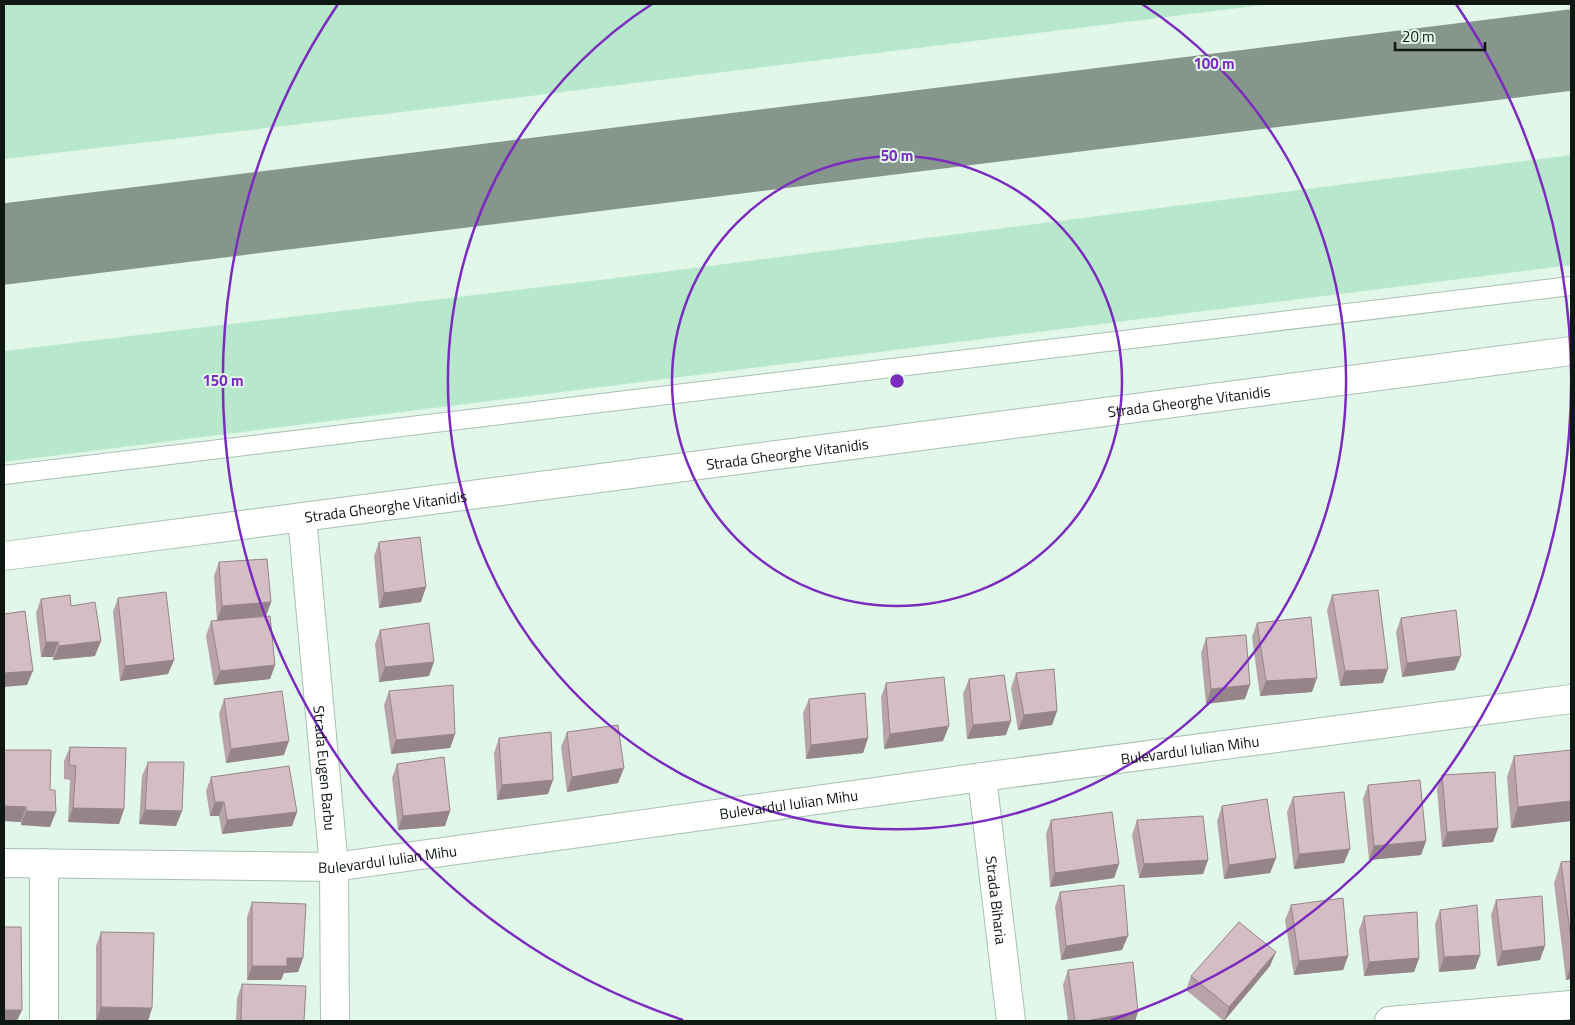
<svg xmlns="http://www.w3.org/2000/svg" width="1575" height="1025" viewBox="0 0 1575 1025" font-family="'Titillium Web',sans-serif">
	<rect width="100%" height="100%" fill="#e1f7e9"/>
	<g fill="#b8e8cb">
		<polygon points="4,4 1271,4 410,111 4,159"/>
		<polygon points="1571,155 1571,265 4,462 4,351 608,279"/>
	</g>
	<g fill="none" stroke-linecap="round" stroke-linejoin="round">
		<polyline stroke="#86968c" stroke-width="81" points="4,244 1571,50"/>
		<defs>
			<polyline id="service" points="4,475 1571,286"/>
			<g id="minor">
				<path id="s1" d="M302,517L334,867L335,1021"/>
				<path id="s2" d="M4,556L1571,351"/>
				<path id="s3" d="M982,777L1011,1021"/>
				<path id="s4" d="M4,863L334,867L982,777L1571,699"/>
				<polyline points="44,1021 44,863"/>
				<polyline points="1389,1021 1571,1005"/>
			</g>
		</defs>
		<use href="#service" stroke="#a9bfb2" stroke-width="20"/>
		<use href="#minor" stroke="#a9bfb2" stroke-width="30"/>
		<use href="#service" stroke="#fff" stroke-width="18"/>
		<use href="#minor" stroke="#fff" stroke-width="28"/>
	</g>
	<g fill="#b7a3a9">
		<polygon points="379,542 426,587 421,602 379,608 374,556"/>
		<polygon points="219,562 271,602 266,616 217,621 214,576"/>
		<polygon points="1332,595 1383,683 1340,686 1327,610"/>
		<polygon points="118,598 174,660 168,674 120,681 113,612"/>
		<polygon points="41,599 71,606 95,656 53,660 53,657 41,657 36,613"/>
		<polygon points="1401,618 1455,670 1402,677 1396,632"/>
		<polygon points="211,621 275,665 270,679 214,685 206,636"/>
		<polygon points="1257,623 1312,692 1260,696 1252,637"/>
		<polygon points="380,630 429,676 379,682 375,644"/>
		<polygon points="1206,638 1245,699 1206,704 1201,653"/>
		<polygon points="1016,673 1057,711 1052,725 1018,730 1011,688"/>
		<polygon points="969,679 1006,735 967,739 963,694"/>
		<polygon points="886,683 943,741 884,749 881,697"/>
		<polygon points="389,691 455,734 450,748 391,754 384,705"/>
		<polygon points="224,699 284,755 226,763 219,714"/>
		<polygon points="809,699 868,738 863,753 806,759 803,713"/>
		<polygon points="567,732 618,783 567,792 561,747"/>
		<polygon points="499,738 548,794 497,800 494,753"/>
		<polygon points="70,747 124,809 119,824 68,822 70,780 64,779 64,761"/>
		<polygon points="4,750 50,827 21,825 21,822 4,821"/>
		<polygon points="1571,750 1571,821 1511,828 1507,777 1514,756"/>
		<polygon points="148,762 182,811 176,826 139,824 142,776"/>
		<polygon points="397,764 450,811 445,826 398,830 392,778"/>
		<polygon points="1442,775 1498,828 1493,842 1442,847 1437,789"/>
		<polygon points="211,777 297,812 292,826 222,834 219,816 210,816 206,791"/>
		<polygon points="1368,785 1426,841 1421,855 1369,860 1363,799"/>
		<polygon points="1293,797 1344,863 1294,869 1287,812"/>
		<polygon points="1222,806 1276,858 1270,873 1224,879 1217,821"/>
		<polygon points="1051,820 1119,864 1114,878 1050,887 1046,834"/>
		<polygon points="1137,820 1208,860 1203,874 1139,878 1132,835"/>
		<polygon points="1571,861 1571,979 1566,980 1554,883 1561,862"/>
		<polygon points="1060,892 1122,950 1061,960 1055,907"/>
		<polygon points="1496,900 1540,960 1497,966 1491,915"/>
		<polygon points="252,902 303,958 298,972 284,973 281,980 247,980 247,917"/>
		<polygon points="1291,905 1348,956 1343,970 1294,975 1285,920"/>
		<polygon points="1440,910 1480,955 1475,969 1439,972 1435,924"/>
		<polygon points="1364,916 1419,958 1414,972 1364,976 1359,930"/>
		<polygon points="101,932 152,1008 148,1021 96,1021 96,946"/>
		<polygon points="1270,966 1224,1021 1186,990 1191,976"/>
		<polygon points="1068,970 1138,1012 1135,1021 1068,1021 1063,985"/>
		<polygon points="242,984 304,1021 236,1021 237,998"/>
	</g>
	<g fill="#95848a">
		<polygon points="426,587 421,602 379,608 384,593"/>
		<polygon points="271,602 266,616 217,621 222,606"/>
		<polygon points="101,641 95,656 53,660 59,646"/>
		<polygon points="46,642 58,642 53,657 41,657"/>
		<polygon points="1461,656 1455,670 1402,677 1407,663"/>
		<polygon points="174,660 168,674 120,681 125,666"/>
		<polygon points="434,662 429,676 379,682 385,667"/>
		<polygon points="275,665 270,679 214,685 220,671"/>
		<polygon points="1388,669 1383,683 1340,686 1345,671"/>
		<polygon points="33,671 27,685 4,687 4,673"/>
		<polygon points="1317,678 1312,692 1260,696 1266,681"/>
		<polygon points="1250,685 1245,699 1206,704 1211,689"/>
		<polygon points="1057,711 1052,725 1018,730 1024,715"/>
		<polygon points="1011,721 1006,735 967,739 973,725"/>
		<polygon points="949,726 943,741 884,749 890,734"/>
		<polygon points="455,734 450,748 391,754 396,740"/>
		<polygon points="868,738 863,753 806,759 811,745"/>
		<polygon points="289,741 284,755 226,763 231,749"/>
		<polygon points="624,768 618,783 567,792 572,777"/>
		<polygon points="553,780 548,794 497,800 502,785"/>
		<polygon points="1571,801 1571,821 1511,828 1518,807"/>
		<polygon points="215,802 224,802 219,816 210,816"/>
		<polygon points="4,806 26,807 21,822 4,821"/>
		<polygon points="73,808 124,809 119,824 68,822"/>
		<polygon points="145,810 182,811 176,826 139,824"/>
		<polygon points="26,811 56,812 50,827 21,825"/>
		<polygon points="450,811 445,826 398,830 403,816"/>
		<polygon points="297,812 292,826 222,834 227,820"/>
		<polygon points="1498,828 1493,842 1442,847 1447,832"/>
		<polygon points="1426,841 1421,855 1369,860 1374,846"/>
		<polygon points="1350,849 1344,863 1294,869 1299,854"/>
		<polygon points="1276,858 1270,873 1224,879 1229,865"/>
		<polygon points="1208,860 1203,874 1139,878 1144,864"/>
		<polygon points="1119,864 1114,878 1050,887 1055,873"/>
		<polygon points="1128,936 1122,950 1061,960 1066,946"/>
		<polygon points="1545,946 1540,960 1497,966 1502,951"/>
		<polygon points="1276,952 1270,966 1224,1021 1229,1007"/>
		<polygon points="1480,955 1475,969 1439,972 1444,957"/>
		<polygon points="1348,956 1343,970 1294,975 1299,961"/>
		<polygon points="287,958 303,958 298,972 284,973 281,980 247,980 252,966"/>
		<polygon points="1419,958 1414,972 1364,976 1369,962"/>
		<polygon points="1571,965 1571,979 1566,980"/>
		<polygon points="101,1007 152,1008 148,1021 96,1021"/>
		<polygon points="4,1010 22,1010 17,1021 4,1021"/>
		<polygon points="1138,1012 1135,1021 1085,1021"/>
	</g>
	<g fill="#d5bdc5" stroke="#95848a">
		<polygon points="420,537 426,587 384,593 379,542"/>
		<polygon points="267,559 271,602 222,606 219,562"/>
		<polygon points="1378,590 1388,669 1345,671 1332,595"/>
		<polygon points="166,592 174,660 125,666 118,598"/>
		<polygon points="70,595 71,606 95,602 101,641 59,646 58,642 46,642 41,599"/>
		<polygon points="1456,610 1461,656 1407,663 1401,618"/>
		<polygon points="25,611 33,671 4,673 4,614"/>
		<polygon points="270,616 275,665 220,671 211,621"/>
		<polygon points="1311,617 1317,678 1266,681 1257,623"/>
		<polygon points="429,623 434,662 385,667 380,630"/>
		<polygon points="1246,635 1250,685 1211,689 1206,638"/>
		<polygon points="1054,669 1057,711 1024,715 1016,673"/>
		<polygon points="1004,675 1011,721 973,725 969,679"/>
		<polygon points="944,677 949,726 890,734 886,683"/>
		<polygon points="453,685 455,734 396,740 389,691"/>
		<polygon points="282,691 289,741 231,749 224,699"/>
		<polygon points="865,693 868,738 811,745 809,699"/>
		<polygon points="618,725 624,768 572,777 567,732"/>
		<polygon points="551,732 553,780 502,785 499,738"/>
		<polygon points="70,747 126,748 124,809 73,808 76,766 69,765"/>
		<polygon points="4,750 51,750 50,790 55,790 56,812 26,811 26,807 4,806"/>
		<polygon points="1571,750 1571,801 1518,807 1514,756"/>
		<polygon points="444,757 450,811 403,816 397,764"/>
		<polygon points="148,762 184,762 182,811 145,810"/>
		<polygon points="289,766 297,812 227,820 224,802 215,802 211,777"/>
		<polygon points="1495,772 1498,828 1447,832 1442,775"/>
		<polygon points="1420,780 1426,841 1374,846 1368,785"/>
		<polygon points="1344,792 1350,849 1299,854 1293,797"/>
		<polygon points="1267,799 1276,858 1229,865 1222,806"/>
		<polygon points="1112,812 1119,864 1055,873 1051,820"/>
		<polygon points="1203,816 1208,860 1144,864 1137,820"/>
		<polygon points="1571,861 1571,940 1561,862"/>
		<polygon points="1124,885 1128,936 1066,946 1060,892"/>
		<polygon points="1542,896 1545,946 1502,951 1496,900"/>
		<polygon points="1343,898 1348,956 1299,961 1291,905"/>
		<polygon points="252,902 306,904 303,958 287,958 287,966 252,966"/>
		<polygon points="1477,905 1480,955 1444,957 1440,910"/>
		<polygon points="1417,912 1419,958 1369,962 1364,916"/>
		<polygon points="1239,922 1276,952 1229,1007 1191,976"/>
		<polygon points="4,927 21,927 22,1010 4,1010"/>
		<polygon points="101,932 154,933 152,1008 101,1007"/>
		<polygon points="1133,962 1138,1012 1085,1021 1075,1021 1068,970"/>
		<polygon points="242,984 306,986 304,1021 241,1021"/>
	</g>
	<g fill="none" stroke="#7b2cbf" stroke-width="2.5">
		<circle cx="897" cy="381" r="225"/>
		<path d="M1142 4A449 449 0 1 1 652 4"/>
		<path d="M683 1020A674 674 0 0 1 338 4M1456 4A674 674 0 0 1 1111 1020"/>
	</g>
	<g text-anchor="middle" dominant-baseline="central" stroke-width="4" stroke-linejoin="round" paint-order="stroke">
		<g font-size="15" fill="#0f1712" stroke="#e1f7e9">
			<text stroke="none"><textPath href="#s2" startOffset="1195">Strada Gheorghe Vitanidis</textPath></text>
			<text stroke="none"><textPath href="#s2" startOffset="790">Strada Gheorghe Vitanidis</textPath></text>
			<text stroke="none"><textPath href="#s2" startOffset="385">Strada Gheorghe Vitanidis</textPath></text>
			<text stroke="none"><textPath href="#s4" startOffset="1194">Bulevardul Iulian Mihu</textPath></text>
			<text stroke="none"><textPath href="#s1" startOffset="252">Strada Eugen Barbu</textPath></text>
			<text stroke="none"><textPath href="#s4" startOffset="789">Bulevardul Iulian Mihu</textPath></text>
			<text stroke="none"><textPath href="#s4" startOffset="384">Bulevardul Iulian Mihu</textPath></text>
			<text stroke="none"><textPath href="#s3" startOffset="124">Strada Biharia</textPath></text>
		</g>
	</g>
	<circle cx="897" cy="381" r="8" fill="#7b2cbf" stroke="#e1f7e9" stroke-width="2.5"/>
	<g font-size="15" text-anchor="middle" font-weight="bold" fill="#7b2cbf" stroke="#e1f7e9" stroke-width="4" stroke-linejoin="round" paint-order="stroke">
		<text x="1214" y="69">100 m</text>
		<text x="897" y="161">50 m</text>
		<text x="223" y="386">150 m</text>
	</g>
	<rect width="1575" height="1025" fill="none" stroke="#0f1712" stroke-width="10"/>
	<path d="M1395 42v8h90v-8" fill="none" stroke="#0f1712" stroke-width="2.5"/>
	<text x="1402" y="42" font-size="15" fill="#0f1712" stroke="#e1f7e9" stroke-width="4" paint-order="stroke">20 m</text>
</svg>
